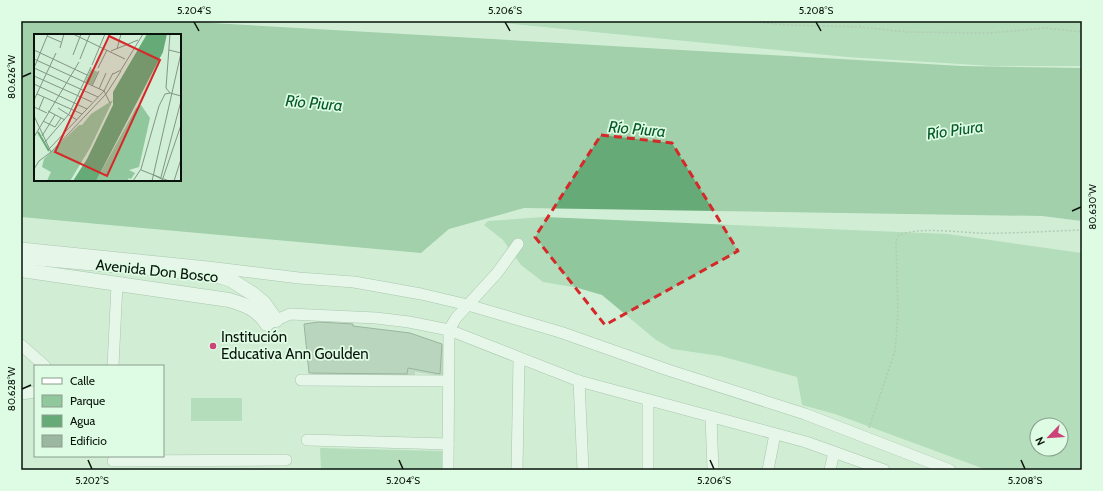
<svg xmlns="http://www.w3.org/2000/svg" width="1103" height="491" viewBox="0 0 1103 491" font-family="Cabin,sans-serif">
	<rect width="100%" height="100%" fill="#d1eed6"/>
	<g fill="#90c79c" fill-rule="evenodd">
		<polygon points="483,21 1082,21 1082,66 992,66 847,57"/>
		<path d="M544,217L948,234L1082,253V470H987L835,414L802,405L797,377L720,356L672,349L656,340L602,295L578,288L543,282L521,265L503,240L484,225L488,221ZM1037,425H1061V449H1037Z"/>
		<rect x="191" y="398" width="51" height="23"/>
		<polygon points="320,448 443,451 443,470 321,470"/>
	</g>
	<path fill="#66ab77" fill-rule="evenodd" d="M21,21H176L962,66L1082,68V221L1042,216L524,208L449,229L421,253L21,217ZM35,35H180V180H35Z"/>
	<polygon fill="#0003" points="353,325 356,327 441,345 449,349 447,377 415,372 415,378 318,377 310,372"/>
	<polygon fill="#9cb7a1" stroke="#546e5a" points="319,322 353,324 353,326 410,333 442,344 440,374 408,368 407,374 309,373 304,324"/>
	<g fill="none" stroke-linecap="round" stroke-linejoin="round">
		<defs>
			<g id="minor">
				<polyline points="21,248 208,267 299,278 354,282 421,294 468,305 560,332 668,370 805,414 950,470"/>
				<polyline points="270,323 290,314 376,318 409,322 449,330 579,381 806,442 884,470"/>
				<polyline points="21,345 45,366"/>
				<polyline points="113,366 117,285"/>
				<polyline points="301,380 448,381"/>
				<polyline points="579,381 583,470"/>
				<polyline points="21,394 35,392"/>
				<polyline points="711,417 713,470"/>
				<polyline points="307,440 448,444"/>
				<polyline points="113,461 286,460"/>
				<polyline points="448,470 449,330 456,318 497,273 518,244"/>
				<polyline points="517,470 519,358"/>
				<polyline points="648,470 648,400"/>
				<polyline points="768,470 775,434"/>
				<polyline points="830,470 834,452"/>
			</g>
			<g id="major">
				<polyline points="21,257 177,271 222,277 231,280 253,294 264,303 276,320"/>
				<path d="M21,270L229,300C246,305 257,309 267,324"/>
			</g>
		</defs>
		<use href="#minor" stroke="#79947f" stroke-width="12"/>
		<use href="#major" stroke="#79947f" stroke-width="15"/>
		<g stroke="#8aa08e" stroke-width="1.5" stroke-dasharray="2 2" stroke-linecap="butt">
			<polyline points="747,21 785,25 860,27 907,32 990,33 1046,28 1082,32"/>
			<polyline points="860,27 860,21"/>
			<path d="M869,428L895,351L898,314L896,243C897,239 897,237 900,235C916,227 958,232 977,233C1012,234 1047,231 1082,230"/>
		</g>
		<use href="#minor" stroke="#fff" stroke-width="11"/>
		<use href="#major" stroke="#fff" stroke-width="14"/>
	</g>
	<path d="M0 0H1103V491H0ZM601,135L672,143L738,251L605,325L535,237Z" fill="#d1eed6" fill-opacity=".55" fill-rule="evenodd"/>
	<path fill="none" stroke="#d62828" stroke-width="3" stroke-dasharray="8 5" stroke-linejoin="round" d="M601,135L672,143L738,251L605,325L535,237Z"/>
	<path fill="none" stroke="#09130b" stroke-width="1.5" d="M194,22L199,31M505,22L510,31M816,22L821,31M22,77L31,73M1072,211L1081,207M22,389L31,385M88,460L92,469M399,460L403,469M710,460L714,469M1021,460L1025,469"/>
	<circle fill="#cd4277" stroke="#defbe3" stroke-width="1.5" cx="213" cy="346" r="4"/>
	<g text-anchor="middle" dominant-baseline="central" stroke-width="3.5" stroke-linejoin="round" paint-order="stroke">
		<g font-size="15" fill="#09130b" stroke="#defbe3">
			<text transform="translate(157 271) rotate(6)">Avenida Don Bosco</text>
		</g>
		<g font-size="15" fill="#09130b" stroke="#defbe3" text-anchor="start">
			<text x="221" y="337">Institución<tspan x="221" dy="17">Educativa Ann Goulden</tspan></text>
		</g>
		<g font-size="16" font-style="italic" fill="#055828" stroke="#defbe3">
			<text transform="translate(314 103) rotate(5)">Río Piura</text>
			<text transform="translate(637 129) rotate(5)">Río Piura</text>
			<text transform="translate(955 130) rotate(-8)">Río Piura</text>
		</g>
	</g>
	<g transform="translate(34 34)">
		<rect width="147" height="147" fill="#d1eed6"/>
		<path d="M57,35L64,38L58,51L51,48ZM79,66L56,114L36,147H13L17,138L8,133L10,125L45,91H48L57,80ZM107,71L116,84L105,133L95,136L101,139L97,145L94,144L95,147H62L102,74Z" fill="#90c79c"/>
		<path d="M113,0H133L129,18L62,147H39L53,125L79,71V58Z" fill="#66ab77"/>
		<path fill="none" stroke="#66ab77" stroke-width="2" d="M4,98L15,117"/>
		<path fill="none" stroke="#819685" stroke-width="1" d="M39,0L91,25M136,0L132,54L136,59L147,62M13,2L27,8M26,14L30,0M83,15L87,0M0,16L53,41M135,16L147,19M77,17L104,6M39,21L47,0M0,25L70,57L76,69M46,25L56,0M58,31L71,0M0,34L64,63M0,34L14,0M64,34L73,16M79,40L87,36L109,0M0,42L58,68M0,50L53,75M58,52L65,37M65,55L72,39M3,60L48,80M0,66L22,19M0,73L13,79M24,74L43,86M5,75L10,63M14,77L31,86M0,82L17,118L5,127L0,135M9,87L21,93L27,84M8,102L21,81M0,103L45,28M11,108L35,80L57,33M15,115L70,57L79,39M17,118L72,60L87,37M107,136L135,147M120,141L131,147M127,143L147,67M129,144L147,91M99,147L107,135L125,72L131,60L136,59M118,147L147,19M140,147L147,125"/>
		<path fill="#d62828" fill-opacity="0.15" stroke="#d62828" stroke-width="2" d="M75,2L126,26L73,142L21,118Z"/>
		<rect width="147" height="147" fill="none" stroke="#09130b" stroke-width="2"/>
	</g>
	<rect width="1103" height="491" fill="none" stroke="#defbe3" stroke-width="44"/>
	<rect x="34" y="365" width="130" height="92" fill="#defbe3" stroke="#899e8d"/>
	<rect x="42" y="378" width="20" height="6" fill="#ffffff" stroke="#899e8d"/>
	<text x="70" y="385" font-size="12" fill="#09130b">Calle</text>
	<rect x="42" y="395" width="20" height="12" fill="#90c79c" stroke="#899e8d"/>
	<text x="70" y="405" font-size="12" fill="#09130b">Parque</text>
	<rect x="42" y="415" width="20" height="12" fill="#66ab77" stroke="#899e8d"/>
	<text x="70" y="425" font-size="12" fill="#09130b">Agua</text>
	<rect x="42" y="435" width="20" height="12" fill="#9cb7a1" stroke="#899e8d"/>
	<text x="70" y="445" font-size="12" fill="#09130b">Edificio</text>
	<g transform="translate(1049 437) rotate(245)"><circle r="19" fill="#defbe3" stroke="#899e8d"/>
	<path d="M0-3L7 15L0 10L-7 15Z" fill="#cd4277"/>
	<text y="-6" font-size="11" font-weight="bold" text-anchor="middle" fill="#09130b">N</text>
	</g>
	<rect x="22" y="22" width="1059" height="447" fill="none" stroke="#09130b" stroke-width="1.5"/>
	<g font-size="10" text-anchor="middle" fill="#09130b">
		<text x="194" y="14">5.204°S</text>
		<text x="505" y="14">5.206°S</text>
		<text x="816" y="14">5.208°S</text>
		<text transform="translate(11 77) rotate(-90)" y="4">80.626°W</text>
		<text transform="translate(1092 207) rotate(-90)" y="4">80.630°W</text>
		<text transform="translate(11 389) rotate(-90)" y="4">80.628°W</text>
		<text x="92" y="484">5.202°S</text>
		<text x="403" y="484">5.204°S</text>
		<text x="714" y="484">5.206°S</text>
		<text x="1025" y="484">5.208°S</text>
	</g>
</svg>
